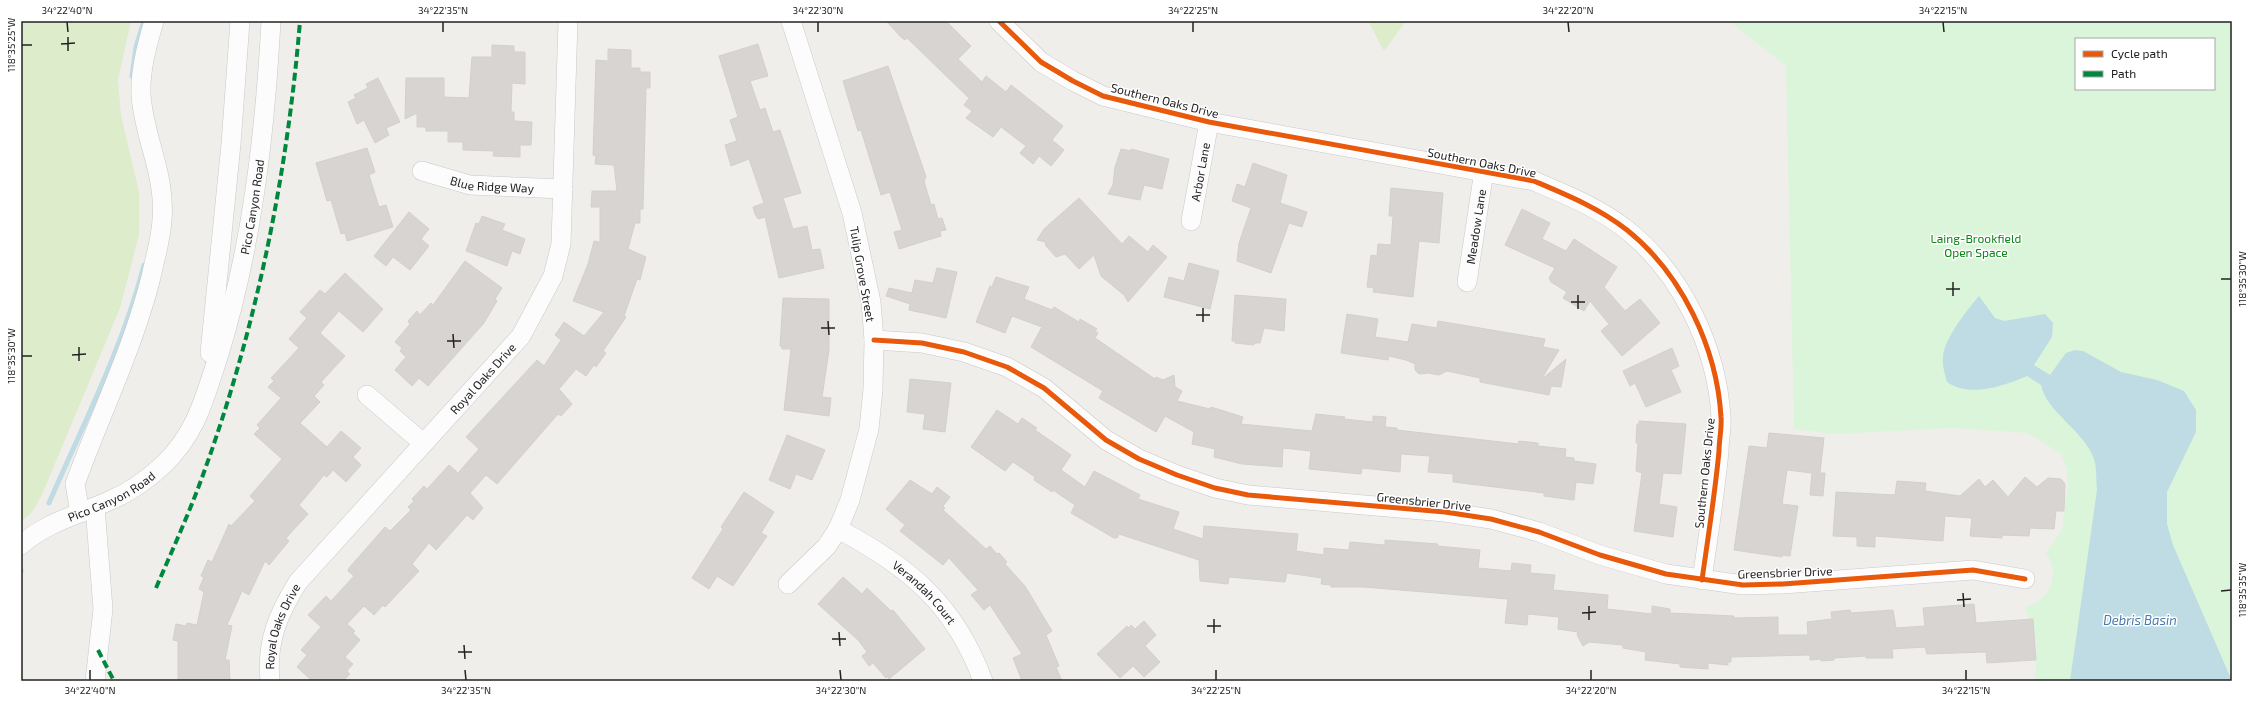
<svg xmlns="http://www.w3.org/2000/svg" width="2253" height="702" viewBox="0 0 2253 702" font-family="'Exo 2',sans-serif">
	<rect width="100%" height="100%" fill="#f0eeeb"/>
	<g fill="#ddeccb">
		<polygon points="21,21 131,21 118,80 121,115 139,192 139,235 120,308 41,497 32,512 21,522"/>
		<polygon points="1368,21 1406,21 1384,51"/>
	</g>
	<path fill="#daf5da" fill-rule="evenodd" d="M1729,21H2232V681H2035L2037,643L2025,607C2050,601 2061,575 2046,553L2062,530L2068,484L2067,469L2061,454L2028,433L1952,428L1833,434L1794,429L1786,66ZM2076,39H2214V89H2076Z"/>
	<path fill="#bfdbe3" d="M1979,296L1995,318L2004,321L2045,314L2053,323L2052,337L2034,365L2050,375L2066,353L2075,350L2083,351L2121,372L2157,380L2184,391L2196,410V432L2167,492V524L2173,545L2232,681H2070L2097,490C2096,481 2097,468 2094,459C2084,430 2047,413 2041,385L2027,376C2003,386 1970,398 1947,382C1945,374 1942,366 1943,357C1944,339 1967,310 1979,296Z"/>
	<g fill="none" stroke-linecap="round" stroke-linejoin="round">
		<g stroke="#bfdbe3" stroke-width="5">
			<polyline points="132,76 136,47 144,21"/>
			<path d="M49,503C83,425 123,347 144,265"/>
			<polyline points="21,571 21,570"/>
		</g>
	</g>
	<g fill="#d7d4d2" stroke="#d3d0cc">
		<polygon points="886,21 946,21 971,46 958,59 982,82 986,76 1006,92 1011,85 1063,126 1052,140 1064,150 1051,166 1039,156 1033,164 1020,153 1026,146 1001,127 993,137 966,118 972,111 964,105 969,98 907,38 905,40 902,38"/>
		<polygon points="758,44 768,76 750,81 760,110 765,108 773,132 780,130 801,193 783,198 793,229 807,226 812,250 820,249 824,268 779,278 765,217 758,219 755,214 753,207 764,203 749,159 731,166 725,145 737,141 730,120 738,117 719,56"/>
		<polygon points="492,45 514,46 514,52 525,52 525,84 512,83 511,112 514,112 514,121 532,122 531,145 520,145 520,157 493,156 494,151 463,150 463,142 448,142 448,131 426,131 426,127 417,127 417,113 405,119 406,78 444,78 444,97 469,98 472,57 492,57"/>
		<polygon points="608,49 631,50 631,68 640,68 640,72 650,72 650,88 646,88 643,209 640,209 640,223 635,223 628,249 646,257 640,280 637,279 624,316 626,317 603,351 606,353 596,367 594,365 586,376 576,369 559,389 572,404 561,416 558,414 497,484 486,475 470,493 483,508 473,520 467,515 436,550 429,543 412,564 419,571 385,607 383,605 374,615 364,606 347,624 355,631 353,633 360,640 345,657 353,664 347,671 350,674 343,681 312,681 297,667 307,655 301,650 321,627 308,615 326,596 331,601 354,576 348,571 349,568 385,527 390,531 411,510 408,507 414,501 412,499 424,486 427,489 449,465 458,473 479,449 466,437 537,360 544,366 561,340 555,335 564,322 584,336 604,312 573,301 588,264 594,241 600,242 600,207 591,207 592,191 617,191 614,165 595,164 596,156 593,155 596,60 608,61"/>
		<polygon points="888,66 926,177 924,181 931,205 934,204 938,219 942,218 946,230 940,231 941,236 899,249 894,232 902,230 890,192 881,195 861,130 858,131 843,81"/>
		<polygon points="378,78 400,122 386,128 389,135 375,143 364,120 357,124 348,102 356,98 354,95 368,88 366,84"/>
		<polygon points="367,148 375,172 369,175 379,207 386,205 393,227 347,241 345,233 341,234 331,200 327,201 316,163"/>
		<polygon points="1121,149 1131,151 1131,149 1169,159 1162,189 1144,185 1140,200 1108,194 1113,185 1115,167"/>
		<polygon points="1253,163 1287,175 1280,203 1307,212 1302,227 1289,223 1271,273 1237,261 1239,243 1251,208 1232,201 1237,184 1245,187"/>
		<polygon points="1391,188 1443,193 1439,243 1419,241 1413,297 1373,292 1374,288 1367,287 1371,255 1377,256 1378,244 1391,245 1393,216 1389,216"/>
		<polygon points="1079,198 1122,244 1129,236 1148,252 1153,245 1167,257 1128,302 1124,295 1101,276 1094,255 1079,269 1065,254 1056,257 1046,246 1045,242 1037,240 1044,229"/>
		<polygon points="1522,209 1550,223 1542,239 1566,251 1574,239 1617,267 1604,287 1625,311 1640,299 1660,323 1622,356 1601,331 1609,324 1590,301 1584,311 1563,298 1567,292 1551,282 1549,278 1555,268 1505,245"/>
		<polygon points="409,212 429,229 421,239 429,246 410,270 393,257 386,266 374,256"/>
		<polygon points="482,216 505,224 502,230 525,239 520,254 512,251 507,266 466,251 476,223 479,224"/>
		<polygon points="465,261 502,288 495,299 497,301 484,323 428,386 419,378 412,386 395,370 406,357 400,351 402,348 395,342 410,324 408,321 417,311 420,315 431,303 433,305"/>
		<polygon points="1189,263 1219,271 1210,309 1164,297 1169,277 1184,281"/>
		<polygon points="937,268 957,272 946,318 909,310 910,304 886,296 889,288 912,293 915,280 933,283"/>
		<polygon points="345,273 383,309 363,332 339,311 320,333 345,356 321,382 324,385 314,396 320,402 300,423 327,447 341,431 361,448 353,457 361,465 346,482 333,470 327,477 324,475 299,505 308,514 286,538 289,541 269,565 265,561 249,595 242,591 227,625 232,626 225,660 229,660 230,681 178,681 178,641 173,640 176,624 186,626 187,623 197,625 204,592 199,589 204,577 201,576 208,560 212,562 229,524 231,526 255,501 250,496 282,459 254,434 260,428 257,425 281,398 268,387 274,381 271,378 299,348 289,339 307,318 300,312 320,290 325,294"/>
		<polygon points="996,277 1029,287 1024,299 1052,310 1054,307 1079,322 1080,319 1097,329 1095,331 1098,333 1095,338 1155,379 1156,377 1163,380 1174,375 1175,387 1182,391 1177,401 1210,409 1211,407 1243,417 1241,424 1312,431 1316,414 1345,417 1344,419 1373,422 1373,416 1386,417 1385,427 1397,428 1397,430 1518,444 1519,441 1538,443 1538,446 1566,449 1565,457 1574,458 1574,461 1596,464 1593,484 1576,482 1574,500 1544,496 1544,493 1453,482 1453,474 1428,472 1430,456 1401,454 1400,472 1362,468 1361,474 1309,469 1311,451 1283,448 1282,467 1242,464 1214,457 1215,449 1192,444 1194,432 1165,416 1156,432 1099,398 1103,391 1031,347 1042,327 1012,316 1005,333 976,322 990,286 992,287"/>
		<polygon points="1235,295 1286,299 1284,331 1264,328 1260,343 1254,343 1254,345 1235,343 1235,341 1232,341"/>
		<polygon points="783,298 829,299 829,350 822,397 831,398 829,416 784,410 791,349 782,349 782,347 780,346"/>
		<polygon points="1347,314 1378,319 1375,337 1408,342 1412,324 1437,328 1438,321 1545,339 1543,347 1559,350 1541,380 1566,359 1561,387 1551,386 1549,395 1480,382 1480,378 1447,371 1439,375 1428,373 1419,374 1415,370 1415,364 1406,360 1389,356 1388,360 1341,353"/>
		<polygon points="1672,348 1679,366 1671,370 1681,392 1646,407 1635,383 1630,386 1623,371"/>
		<polygon points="910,379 951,383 945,432 923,429 925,414 907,412"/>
		<polygon points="997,410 1018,424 1022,418 1037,428 1035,430 1071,455 1061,470 1085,487 1094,471 1140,495 1138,499 1179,512 1173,529 1203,539 1204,526 1298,534 1296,551 1324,555 1324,548 1349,550 1350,542 1385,545 1385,540 1438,544 1437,546 1480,550 1478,568 1511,571 1512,563 1531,565 1530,573 1555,575 1553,590 1608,595 1607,609 1652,614 1652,606 1670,609 1670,613 1734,616 1734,618 1778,617 1778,635 1808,635 1807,622 1832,619 1831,612 1850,610 1851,613 1893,610 1896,628 1925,626 1923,608 1974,604 1976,623 2033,619 2036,660 1987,663 1986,652 1927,654 1925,647 1892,649 1893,658 1866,658 1866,656 1834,658 1834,660 1821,661 1821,659 1810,660 1810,655 1731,657 1731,662 1728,662 1728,665 1708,663 1708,669 1680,667 1680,664 1645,660 1646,652 1623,648 1623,645 1589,642 1583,646 1577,635 1578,632 1558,629 1559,617 1528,614 1527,625 1505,623 1508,599 1364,587 1331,587 1331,585 1321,584 1322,578 1287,573 1285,582 1229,577 1228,584 1200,581 1199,560 1119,534 1117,538 1114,538 1071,513 1075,505 1053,490 1052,492 1034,480 1035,477 1013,462 1005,471 971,447"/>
		<polygon points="1639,421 1686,424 1681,474 1663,473 1659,504 1677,507 1673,537 1634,531 1642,473 1636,471 1638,443 1636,443 1637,424 1639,424"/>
		<polygon points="1769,433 1824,438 1820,473 1825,473 1823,496 1810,495 1812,473 1787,470 1782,504 1798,506 1790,556 1782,555 1782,557 1734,550 1749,446 1767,448"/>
		<polygon points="787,435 825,450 812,480 796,474 790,489 769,480"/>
		<polygon points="2025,477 2037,487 2048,478 2061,479 2065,484 2064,511 2056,511 2054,529 2030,528 2029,536 2002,535 2002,538 1970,536 1972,518 1945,516 1943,541 1875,536 1875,547 1857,546 1857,537 1833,536 1836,492 1895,495 1897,481 1926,483 1925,491 1960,496 1979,479 1985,487 1993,480 2008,497"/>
		<polygon points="910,480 932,494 937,487 950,497 943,506 945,508 943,510 986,549 990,546 997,554 999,553 1007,562 1005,564 1025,586 1052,631 1046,635 1059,666 1056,667 1062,681 1022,681 1013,658 1022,654 990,605 984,610 971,595 978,590 949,558 943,565 900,531 905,525 886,509"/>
		<polygon points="744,492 774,512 761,533 767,536 733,586 717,576 709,589 692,578 723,529 721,527"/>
		<polygon points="843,577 862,594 867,588 891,611 893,610 925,649 889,679 887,676 886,678 873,663 869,666 862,656 867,652 859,641 818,604"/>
		<polygon points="1144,621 1156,635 1145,646 1160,662 1144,677 1133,666 1120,678 1097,654 1127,626 1129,628 1131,625 1135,629"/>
	</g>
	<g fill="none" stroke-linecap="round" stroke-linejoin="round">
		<defs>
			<g id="minor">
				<path d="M999,21L1041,62L1073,81L1103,96L1209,122L1534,181C1567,195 1599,208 1627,230C1682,274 1717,348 1721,417C1722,428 1719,440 1719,451C1715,494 1708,537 1702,580"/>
				<path id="s1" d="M422,171L470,185L563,189"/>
				<path id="s2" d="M1191,221L1209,122"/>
				<path id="s3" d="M1467,282L1484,171"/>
				<polyline points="874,340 922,343 964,352 1007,367 1044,388 1106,440 1139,459 1177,475 1215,488 1248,495 1445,512 1491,519 1539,532 1600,555 1666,574 1743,585 1783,584 1973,570 2025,579"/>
				<polyline points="210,353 231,144 240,21"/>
				<polyline points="367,395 423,443"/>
				<path d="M80,513L75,484C100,415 133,349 151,277C155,258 161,239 162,220C166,174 144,139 141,95C140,70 147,45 154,21"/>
				<path id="s4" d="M838,529C908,566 955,604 983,681"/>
				<path id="s5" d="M21,545C46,522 81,514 111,500C130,492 148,479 163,465C197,433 205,396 219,354C252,246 265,134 271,21"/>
				<polyline points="788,584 827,546 838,529 850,500 869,429 873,389 874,340 871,302 852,213 791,21"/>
				<polyline points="95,681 103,609 95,507"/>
				<path id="s6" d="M270,681C266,642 278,614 298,582L521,336L553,276L561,244L568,21"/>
			</g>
		</defs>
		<use href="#minor" stroke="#c9c8c7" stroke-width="20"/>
		<use href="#minor" stroke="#fdfcfc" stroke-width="19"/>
		<g stroke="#00873e" stroke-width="4" stroke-dasharray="8 4" stroke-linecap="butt">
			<path d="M156,588C171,553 187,518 200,483C255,334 287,179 300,21"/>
			<polyline points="98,650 114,681"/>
		</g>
		<defs>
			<g id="cycleway">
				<path d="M999,21L1041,62L1073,81L1103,96L1209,122L1534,181C1567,195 1599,208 1627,230C1682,274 1717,348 1721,417C1722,428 1719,440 1719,451C1715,494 1708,537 1702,580"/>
				<polyline points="874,340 922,343 964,352 1007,367 1044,388 1106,440 1139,459 1177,475 1215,488 1248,495 1445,512 1491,519 1539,532 1600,555 1666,574 1743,585 1783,584 1973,570 2025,579"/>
			</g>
		</defs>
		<use href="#cycleway" stroke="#fff" stroke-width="8"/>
		<use href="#cycleway" stroke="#e8590c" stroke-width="5"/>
	</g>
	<path fill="none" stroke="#222" stroke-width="1.5" d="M67,22L68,32M443,22V32M818,22V32M1193,22V32M1568,22L1569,32M1943,22L1944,32M68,37V51M61,44L75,43M22,45H32M2221,279H2231M1953,282V296M1946,289H1960M1578,295V309M1571,302H1585M1203,308V322M1196,315H1210M828,321L829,335M821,328H835M453,334L454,348M447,341H461M79,347V361M72,355L86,354M22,356H32M2221,591L2231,590M1963,593L1964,607M1957,600L1971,599M1589,606V620M1582,613L1596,612M1214,619V633M1207,626H1221M839,632L840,646M832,639H846M464,645L465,659M458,652H472M90,670V680M465,670L466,680M840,670L841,680M1216,670V680M1591,670V680M1966,670V680"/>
	<g text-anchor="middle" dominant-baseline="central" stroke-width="3" stroke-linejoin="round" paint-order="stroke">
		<g font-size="12" fill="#222" stroke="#fff">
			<text transform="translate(1165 100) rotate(14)">Southern Oaks Drive</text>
			<text transform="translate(1482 162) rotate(11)">Southern Oaks Drive</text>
			<text stroke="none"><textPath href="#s2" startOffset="50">Arbor Lane</textPath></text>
			<text stroke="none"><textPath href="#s1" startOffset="72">Blue Ridge Way</textPath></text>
			<text stroke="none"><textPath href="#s5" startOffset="441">Pico Canyon Road</textPath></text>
			<text stroke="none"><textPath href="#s3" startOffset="56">Meadow Lane</textPath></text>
			<text transform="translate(863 274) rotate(80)">Tulip Grove Street</text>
			<text stroke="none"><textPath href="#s6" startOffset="380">Royal Oaks Drive</textPath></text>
			<text transform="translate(1704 473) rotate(-84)">Southern Oaks Drive</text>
			<text stroke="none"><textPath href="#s5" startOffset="103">Pico Canyon Road</textPath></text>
			<text transform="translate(1424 501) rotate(6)">Greensbrier Drive</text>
			<text transform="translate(1785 572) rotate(-2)">Greensbrier Drive</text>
			<text stroke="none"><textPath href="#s4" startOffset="108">Verandah Court</textPath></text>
			<text stroke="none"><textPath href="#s6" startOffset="57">Royal Oaks Drive</textPath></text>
		</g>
		<g font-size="12" fill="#0c8416" stroke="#fff">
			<text x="1976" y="238">Laing-Brookfield<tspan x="1976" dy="14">Open Space</tspan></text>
		</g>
		<g font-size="13" font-style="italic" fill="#4a7aab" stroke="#fff">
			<text x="2140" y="620">Debris Basin</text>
		</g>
	</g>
	<rect width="2253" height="702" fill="none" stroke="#ffffff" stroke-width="44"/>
	<rect x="2075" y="38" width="140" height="52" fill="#ffffff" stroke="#a7a7a7"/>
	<rect x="2083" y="51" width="20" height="6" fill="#e8590c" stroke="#a7a7a7"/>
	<text x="2111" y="58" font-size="12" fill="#222222">Cycle path</text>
	<rect x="2083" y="71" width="20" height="6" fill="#00873e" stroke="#a7a7a7"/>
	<text x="2111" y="78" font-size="12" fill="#222222">Path</text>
	<rect x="22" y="22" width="2209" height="658" fill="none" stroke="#222" stroke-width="1.5"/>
	<g font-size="10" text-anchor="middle" fill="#222">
		<text x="67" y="14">34°22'40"N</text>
		<text x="443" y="14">34°22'35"N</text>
		<text x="818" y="14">34°22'30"N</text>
		<text x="1193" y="14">34°22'25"N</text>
		<text x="1568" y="14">34°22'20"N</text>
		<text x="1943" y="14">34°22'15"N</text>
		<text transform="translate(11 45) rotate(-90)" y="4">118°35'25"W</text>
		<text transform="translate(2242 279) rotate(-90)" y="4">118°35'30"W</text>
		<text transform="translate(11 356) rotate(-90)" y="4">118°35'30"W</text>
		<text transform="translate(2242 590) rotate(-90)" y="4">118°35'35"W</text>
		<text x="90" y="694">34°22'40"N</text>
		<text x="466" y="694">34°22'35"N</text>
		<text x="841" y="694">34°22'30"N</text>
		<text x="1216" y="694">34°22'25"N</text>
		<text x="1591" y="694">34°22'20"N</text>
		<text x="1966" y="694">34°22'15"N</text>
	</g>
</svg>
